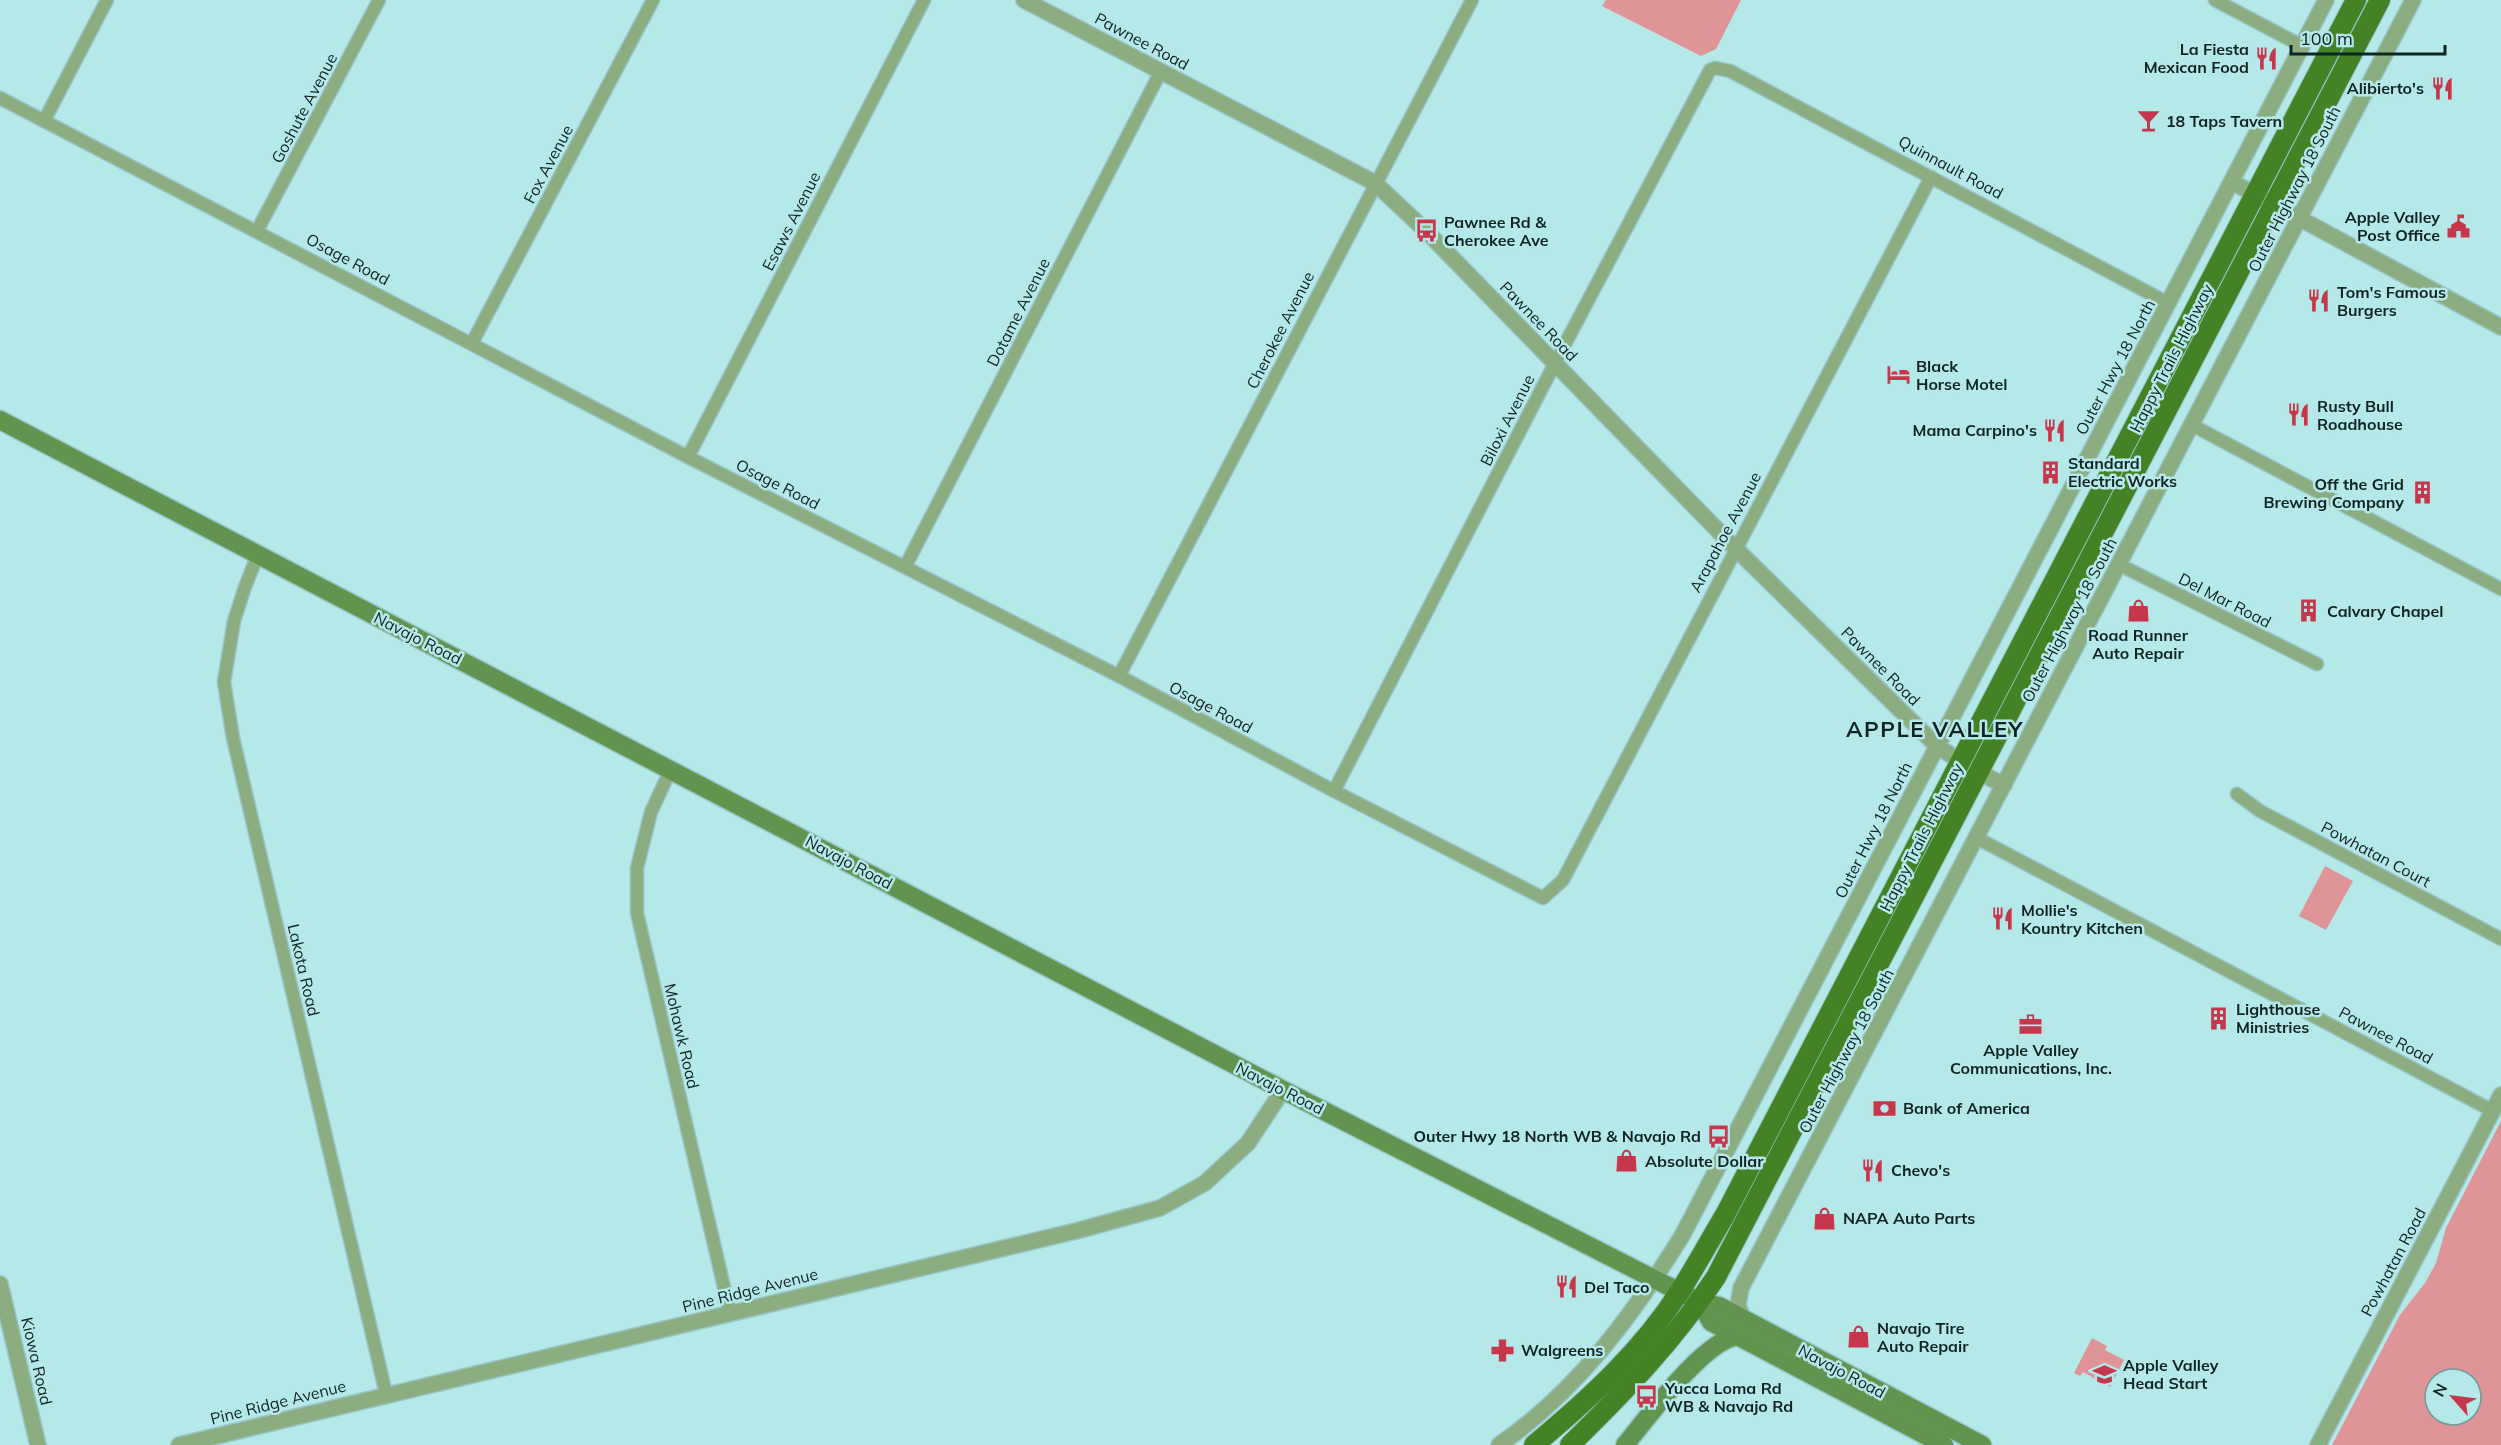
<svg xmlns="http://www.w3.org/2000/svg" width="2501" height="1445" viewBox="0 0 2501 1445" font-family="Mulish,sans-serif">
	<rect width="100%" height="100%" fill="#b5e8e9"/>
	<g fill="#df9597" fill-rule="evenodd">
		<polygon points="1606,0 1741,0 1716,49 1701,56 1602,6"/>
		<polygon points="2325,866 2353,881 2326,930 2299,916"/>
		<path d="M2501,1121V1445H2332L2400,1315L2425,1283L2436,1263L2446,1228ZM2435,1379H2471V1415H2435Z"/>
		<polygon points="2092,1338 2107,1346 2105,1350 2124,1360 2110,1387 2083,1372 2080,1376 2074,1373"/>
	</g>
	<g fill="none" stroke-linecap="round" stroke-linejoin="round">
		<defs>
			<g id="minor">
				<polyline points="2215,0 2302,46"/>
				<polyline points="0,98 688,457 1119,676 1334,791 1543,898 1563,880 1931,177"/>
				<polyline points="44,121 107,0"/>
				<polyline points="257,231 379,0"/>
				<polyline points="472,343 653,0"/>
				<polyline points="2192,425 2501,589"/>
				<polyline points="688,457 924,0"/>
				<polyline points="258,554 245,587 234,621 224,682 233,738 386,1394"/>
				<polyline points="2118,564 2317,664"/>
				<polyline points="905,567 1161,71"/>
				<polyline points="1119,676 1472,0"/>
				<polyline points="671,769 651,812 637,868 637,913 730,1313"/>
				<polyline points="1334,791 1555,363 1710,70 1715,68 1730,71 2168,303"/>
				<polyline points="2237,794 2260,811 2501,939"/>
				<polyline points="1977,838 2493,1111"/>
			</g>
			<g id="tertiary">
				<polyline points="1024,0 1375,183 1426,231 1735,548 1937,746 1960,761"/>
				<polyline points="2232,182 2501,327"/>
				<polyline points="1980,773 2004,785"/>
				<polyline points="0,1284 38,1445"/>
				<polyline points="1743,1319 1738,1305 1741,1288 2413,0"/>
				<polyline points="179,1445 1080,1230 1160,1208 1205,1183 1248,1143 1283,1090"/>
				<path d="M1499,1445C1577,1391 1632,1316 1682,1236L2326,0"/>
				<polyline points="2318,1445 2501,1095"/>
			</g>
			<g id="secondary">
				<polyline points="0,420 1283,1090 1654,1279 1700,1302 1719,1306 1982,1445"/>
				<polyline points="1700,1302 1711,1322 1944,1445"/>
				<path d="M1625,1445C1648,1417 1704,1340 1738,1336"/>
			</g>
			<g id="primary">
				<path d="M1534,1445C1588,1400 1642,1351 1680,1291C1696,1266 1710,1240 1725,1215L2356,0"/>
				<path d="M1570,1445C1625,1391 1673,1342 1716,1277L2380,0"/>
			</g>
		</defs>
		<use href="#minor" stroke="#97c5c6" stroke-width="15"/>
		<use href="#tertiary" stroke="#97c5c6" stroke-width="18"/>
		<use href="#secondary" stroke="#97c5c6" stroke-width="21"/>
		<use href="#primary" stroke="#97c5c6" stroke-width="22"/>
		<use href="#minor" stroke="#8cad7f" stroke-width="12"/>
		<use href="#tertiary" stroke="#8cad7f" stroke-width="15"/>
		<use href="#secondary" stroke="#63944f" stroke-width="18"/>
		<use href="#primary" stroke="#448225" stroke-width="20"/>
	</g>
	<defs>
		<symbol id="restaurant-bare" viewBox="-9 -9 18 18"><path d="M-5-6h1v4h1v-4h1v4h1v-4h1v5L-1.5 .5V6h-2V.5L-5-1ZM5-6V6H3V1.5H1.5Q1.5-4 5-6Z" fill="#c7374c" stroke="#b5e8e9" stroke-width="2.5" paint-order="stroke"/></symbol>
		<symbol id="bar-bare" viewBox="-9 -9 18 18"><path d="M-6-5H6L.8 .8V4.5H3.5V6h-7V4.5H-.8V.8Z" fill="#c7374c" stroke="#b5e8e9" stroke-width="2.5" paint-order="stroke"/></symbol>
		<symbol id="civic-bare" viewBox="-9 -9 18 18"><path d="M-.6-6.5H3V-4.5H.6V-3L4-1V1h2V6H-6V1h2V-1L-.6-3ZM-1.2 2.5V6h2.4V2.5Z" fill="#c7374c" stroke="#b5e8e9" stroke-width="2.5" paint-order="stroke"/></symbol>
		<symbol id="bus-bare" viewBox="-9 -9 18 18"><path d="M-5-6H5V4H4V6H2V4H-2V6H-4V4H-5ZM-3.5-4V0h7V-4ZM-3.5 1.2v1.5H-2V1.2ZM2 1.2v1.5H3.5V1.2Z" fill="#c7374c" stroke="#b5e8e9" stroke-width="2.5" paint-order="stroke"/></symbol>
		<symbol id="hotel-bare" viewBox="-9 -9 18 18"><path d="M-6-4.5h1.5V1H6V5H4.5V3h-9V5H-6ZM-4 0a1.8 1.8 0 1 1 3.6 0ZM.5 0V-2.5h3Q6-2.5 6 0Z" fill="#c7374c" stroke="#b5e8e9" stroke-width="2.5" paint-order="stroke"/></symbol>
		<symbol id="building-bare" viewBox="-9 -9 18 18"><path d="M-4-6H4V6H1V3H-1V6H-4ZM-2.5-4.3h1.7v1.8h-1.7ZM.8-4.3h1.7v1.8H.8ZM-2.5-1h1.7V.8h-1.7ZM.8-1h1.7V.8H.8Z" fill="#c7374c" stroke="#b5e8e9" stroke-width="2.5" paint-order="stroke"/></symbol>
		<symbol id="shop-bare" viewBox="-9 -9 18 18"><path d="M-5-2.5h2.3a2.7 3.5 0 0 1 5.4 0H5L5.5 6h-11ZM-1.5-2.5h3a1.5 2.3 0 0 0-3 0Z" fill="#c7374c" stroke="#b5e8e9" stroke-width="2.5" paint-order="stroke"/></symbol>
		<symbol id="office-bare" viewBox="-9 -9 18 18"><path d="M-6-3h4V-5.5h4V-3h4V5H-6ZM-1-4.5V-3h2v-1.5ZM-6 0V1H6V0Z" fill="#c7374c" stroke="#b5e8e9" stroke-width="2.5" paint-order="stroke"/></symbol>
		<symbol id="bank-bare" viewBox="-9 -9 18 18"><path d="M-6-4H6V4H-6ZM0-2.3a2.3 2.3 0 1 0 0 4.6a2.3 2.3 0 1 0 0-4.6Z" fill="#c7374c" stroke="#b5e8e9" stroke-width="2.5" paint-order="stroke"/></symbol>
		<symbol id="pharmacy-bare" viewBox="-9 -9 18 18"><path d="M-2-6h4v4h4v4h-4v4h-4v-4h-4v-4h4Z" fill="#c7374c" stroke="#b5e8e9" stroke-width="2.5" paint-order="stroke"/></symbol>
		<symbol id="school-bare" viewBox="-9 -9 18 18"><path d="M0-5L7-2L0 1L-7-2ZM-4 1L0 2.5L4 1V4Q0 6-4 4Z" fill="#c7374c" stroke="#b5e8e9" stroke-width="2.5" paint-order="stroke"/></symbol>
	</defs>
	<g fill-rule="evenodd">
		<use href="#restaurant-bare" x="2250" y="42" width="33" height="33"/>
		<use href="#restaurant-bare" x="2426" y="72" width="33" height="33"/>
		<use href="#bar-bare" x="2132" y="104" width="33" height="33"/>
		<use href="#civic-bare" x="2442" y="210" width="33" height="33"/>
		<use href="#bus-bare" x="1410" y="214" width="33" height="33"/>
		<use href="#restaurant-bare" x="2302" y="284" width="33" height="33"/>
		<use href="#hotel-bare" x="1882" y="358" width="33" height="33"/>
		<use href="#restaurant-bare" x="2282" y="398" width="33" height="33"/>
		<use href="#restaurant-bare" x="2038" y="414" width="33" height="33"/>
		<use href="#building-bare" x="2034" y="456" width="33" height="33"/>
		<use href="#building-bare" x="2406" y="476" width="33" height="33"/>
		<use href="#shop-bare" x="2122" y="594" width="33" height="33"/>
		<use href="#building-bare" x="2292" y="594" width="33" height="33"/>
		<use href="#restaurant-bare" x="1986" y="902" width="33" height="33"/>
		<use href="#building-bare" x="2202" y="1002" width="33" height="33"/>
		<use href="#office-bare" x="2014" y="1008" width="33" height="33"/>
		<use href="#bank-bare" x="1868" y="1092" width="33" height="33"/>
		<use href="#bus-bare" x="1702" y="1120" width="33" height="33"/>
		<use href="#shop-bare" x="1610" y="1144" width="33" height="33"/>
		<use href="#restaurant-bare" x="1856" y="1154" width="33" height="33"/>
		<use href="#shop-bare" x="1808" y="1202" width="33" height="33"/>
		<use href="#restaurant-bare" x="1550" y="1270" width="33" height="33"/>
		<use href="#shop-bare" x="1842" y="1320" width="33" height="33"/>
		<use href="#pharmacy-bare" x="1486" y="1334" width="33" height="33"/>
		<use href="#school-bare" x="2088" y="1358" width="33" height="33"/>
		<use href="#bus-bare" x="1630" y="1380" width="33" height="33"/>
	</g>
	<g text-anchor="middle" dominant-baseline="central" stroke-width="5" stroke-linejoin="round" paint-order="stroke">
		<g font-size="16" fill="#102424" stroke="#b5e8e9">
			<text transform="translate(1142 41) rotate(28)">Pawnee Road</text>
			<text transform="translate(304 108) rotate(-62)">Goshute Avenue</text>
			<text transform="translate(548 164) rotate(-62)">Fox Avenue</text>
			<text transform="translate(1951 167) rotate(28)">Quinnault Road</text>
			<text transform="translate(2294 189) rotate(-63)">Outer Highway 18 South</text>
			<text transform="translate(791 221) rotate(-63)">Esaws Avenue</text>
			<text transform="translate(348 259) rotate(28)">Osage Road</text>
			<text transform="translate(1018 312) rotate(-63)">Dotame Avenue</text>
			<text transform="translate(1539 321) rotate(46)">Pawnee Road</text>
			<text transform="translate(1280 330) rotate(-63)">Cherokee Avenue</text>
			<text transform="translate(2171 358) rotate(-63)">Happy Trails Highway</text>
			<text transform="translate(2115 367) rotate(-62)">Outer Hwy 18 North</text>
			<text transform="translate(1507 420) rotate(-63)">Biloxi Avenue</text>
			<text transform="translate(778 484) rotate(27)">Osage Road</text>
			<text transform="translate(1725 532) rotate(-62)">Arapahoe Avenue</text>
			<text transform="translate(2225 600) rotate(27)">Del Mar Road</text>
			<text transform="translate(2069 620) rotate(-62)">Outer Highway 18 South</text>
			<text transform="translate(418 638) rotate(27)">Navajo Road</text>
			<text transform="translate(1881 666) rotate(45)">Pawnee Road</text>
			<text transform="translate(1211 707) rotate(28)">Osage Road</text>
			<text transform="translate(1873 830) rotate(-63)">Outer Hwy 18 North</text>
			<text transform="translate(1921 837) rotate(-63)">Happy Trails Highway</text>
			<text transform="translate(2376 854) rotate(28)">Powhatan Court</text>
			<text transform="translate(849 862) rotate(28)">Navajo Road</text>
			<text transform="translate(304 970) rotate(77)">Lakota Road</text>
			<text transform="translate(2386 1035) rotate(28)">Pawnee Road</text>
			<text transform="translate(682 1036) rotate(77)">Mohawk Road</text>
			<text transform="translate(1846 1051) rotate(-62)">Outer Highway 18 South</text>
			<text transform="translate(1280 1088) rotate(27)">Navajo Road</text>
			<text transform="translate(2393 1262) rotate(-62)">Powhatan Road</text>
			<text transform="translate(750 1290) rotate(-14)">Pine Ridge Avenue</text>
			<text transform="translate(37 1361) rotate(77)">Kiowa Road</text>
			<text transform="translate(1842 1371) rotate(28)">Navajo Road</text>
			<text transform="translate(278 1402) rotate(-14)">Pine Ridge Avenue</text>
		</g>
		<g font-size="16" font-weight="bold" fill="#102424" stroke="#b5e8e9" text-anchor="start">
			<text x="2249" y="49" text-anchor="end">La Fiesta<tspan x="2249" dy="18">Mexican Food</tspan></text>
			<text x="2424" y="88" text-anchor="end">Alibierto's</text>
			<text x="2166" y="121">18 Taps Tavern</text>
			<text x="2440" y="217" text-anchor="end">Apple Valley<tspan x="2440" dy="18">Post Office</tspan></text>
			<text x="1444" y="222">Pawnee Rd &amp;<tspan x="1444" dy="18">Cherokee Ave</tspan></text>
			<text x="2337" y="292">Tom's Famous<tspan x="2337" dy="18">Burgers</tspan></text>
			<text x="1916" y="366">Black<tspan x="1916" dy="18">Horse Motel</tspan></text>
			<text x="2317" y="406">Rusty Bull<tspan x="2317" dy="18">Roadhouse</tspan></text>
			<text x="2037" y="430" text-anchor="end">Mama Carpino's</text>
			<text x="2068" y="463">Standard<tspan x="2068" dy="18">Electric Works</tspan></text>
			<text x="2404" y="484" text-anchor="end">Off the Grid<tspan x="2404" dy="18">Brewing Company</tspan></text>
			<text x="2327" y="611">Calvary Chapel</text>
			<text x="2138" y="635" text-anchor="middle">Road Runner<tspan x="2138" dy="18">Auto Repair</tspan></text>
			<text x="2021" y="910">Mollie's<tspan x="2021" dy="18">Kountry Kitchen</tspan></text>
			<text x="2236" y="1009">Lighthouse<tspan x="2236" dy="18">Ministries</tspan></text>
			<text x="2031" y="1050" text-anchor="middle">Apple Valley<tspan x="2031" dy="18">Communications, Inc.</tspan></text>
			<text x="1903" y="1108">Bank of America</text>
			<text x="1701" y="1136" text-anchor="end">Outer Hwy 18 North WB &amp; Navajo Rd</text>
			<text x="1645" y="1161">Absolute Dollar</text>
			<text x="1891" y="1170">Chevo's</text>
			<text x="1843" y="1218">NAPA Auto Parts</text>
			<text x="1584" y="1287">Del Taco</text>
			<text x="1877" y="1328">Navajo Tire<tspan x="1877" dy="18">Auto Repair</tspan></text>
			<text x="1521" y="1350">Walgreens</text>
			<text x="2123" y="1365">Apple Valley<tspan x="2123" dy="18">Head Start</tspan></text>
			<text x="1665" y="1388">Yucca Loma Rd<tspan x="1665" dy="18">WB &amp; Navajo Rd</tspan></text>
		</g>
		<g font-size="22" font-weight="bold" letter-spacing="1.5" fill="#102424" stroke="#b5e8e9">
			<text x="1935" y="729">APPLE VALLEY</text>
		</g>
	</g>
	<g transform="translate(2453 1397) rotate(298)"><circle r="28" fill="#b5e8e9" stroke="#739a9a" stroke-width="1.5"/>
	<path d="M0-4.5L10 22L0 15L-10 22Z" fill="#c7374c"/>
	<text y="-9" font-size="16" font-weight="bold" text-anchor="middle" fill="#102424">N</text>
	</g>
	<path d="M2291 45v9h154v-9" fill="none" stroke="#102424" stroke-width="3"/>
	<text x="2300" y="45" font-size="18" fill="#102424" stroke="#b5e8e9" stroke-width="4.5" paint-order="stroke">100 m</text>
</svg>
